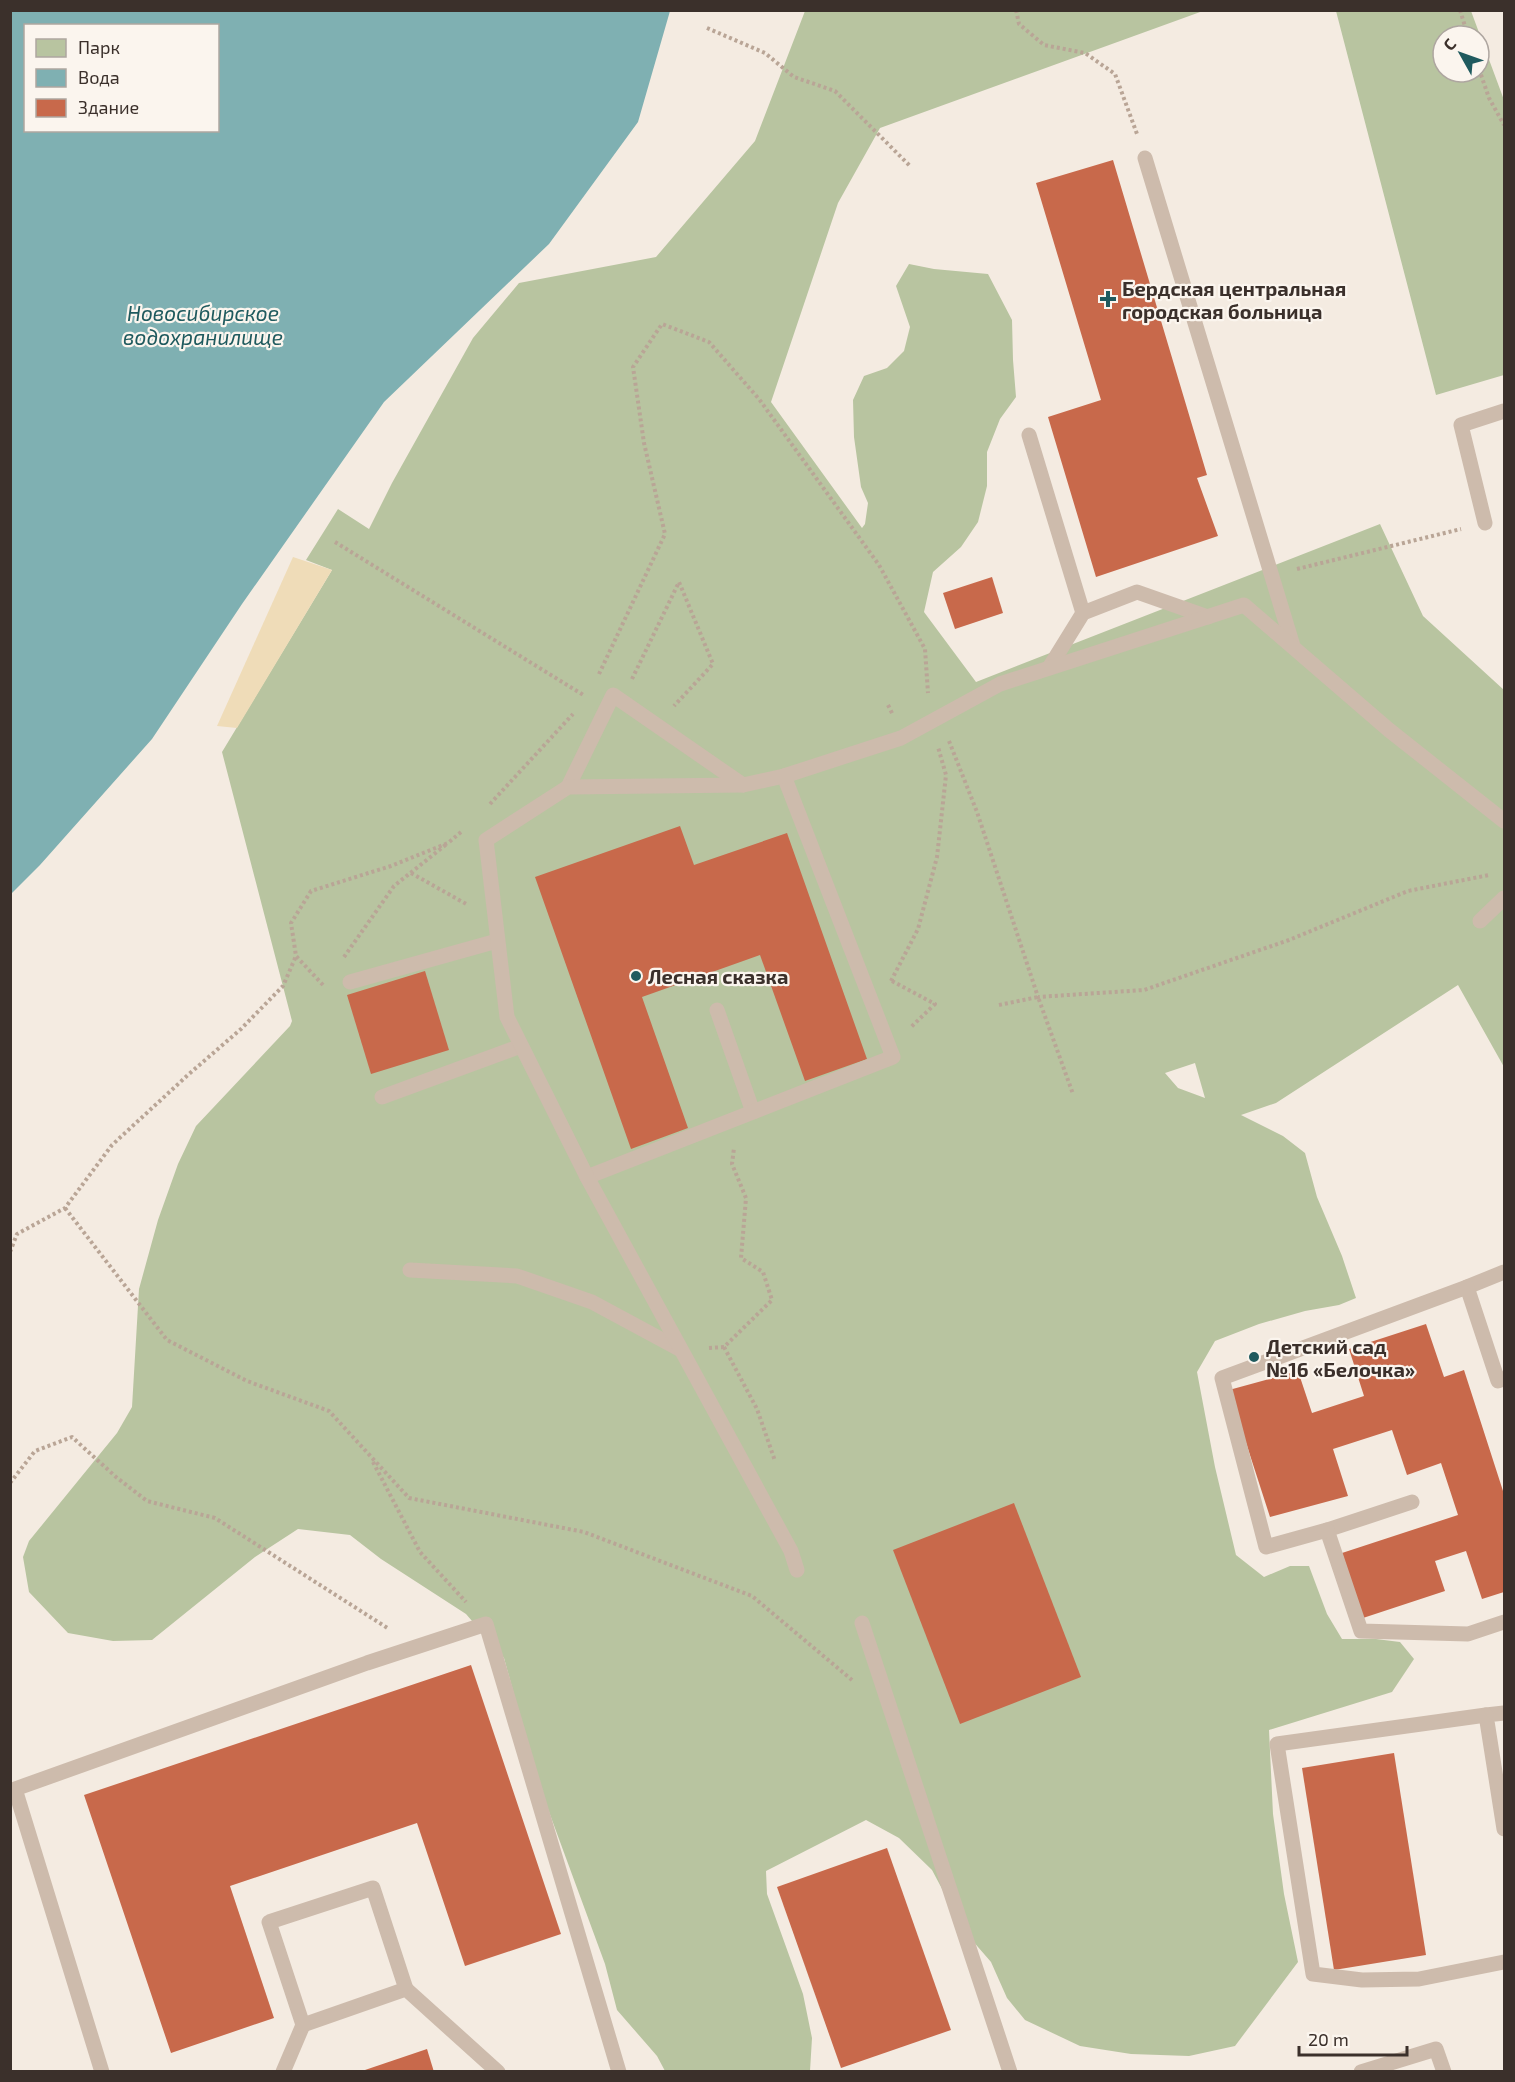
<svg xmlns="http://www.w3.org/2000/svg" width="1515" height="2082" viewBox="0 0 1515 2082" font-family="'Exo 2',sans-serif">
	<rect width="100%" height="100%" fill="#f4ebe1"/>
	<g fill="#b8c4a0" fill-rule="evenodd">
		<path d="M805,11H1203L880,128L838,203L771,402L862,528L865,524L868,503L861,487L854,437L853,400L864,376L887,368L904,351L910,327L896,286L909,264L934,269L988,274L1012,320L1013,360L1016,397L1000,419L987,452V486L978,522L961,547L933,572L924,612L976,682L1380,524L1423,616L1504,690V1067L1458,985L1276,1103L1241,1115L1283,1136L1305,1153L1317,1197L1342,1256L1356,1298L1339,1305L1305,1311L1259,1324L1215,1341L1197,1372L1215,1467L1236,1555L1264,1577L1290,1566H1309L1327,1614L1342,1639H1376L1400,1642L1414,1659L1392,1692L1269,1730L1273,1814L1284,1894L1298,1962L1235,2046L1189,2056L1131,2054L1080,2046L1025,2020L1007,1998L991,1962L965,1932L932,1870L899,1838L866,1820L766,1871L767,1894L803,1994L812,2038L810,2071H665L657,2056L617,2010L605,1964L538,1782L504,1658L466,1614L381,1559L350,1535L298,1529L255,1557L152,1640L113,1641L68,1633L29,1592L23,1557L29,1541L117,1433L132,1407L139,1289L158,1220L178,1164L196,1126L290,1026L292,1021L222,752L332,570L306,560L338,509L369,529L392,483L473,338L519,283L656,257L755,141ZM1195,1063L1205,1098L1178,1088L1165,1073Z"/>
		<path d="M1336,11H1471L1504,100V375L1436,395ZM1443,36H1479V72H1443Z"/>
	</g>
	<polygon fill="#efdcb8" points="293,557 332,570 237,728 217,726"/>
	<path fill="#7fb0b2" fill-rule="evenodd" d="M11,10L670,11L638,122L549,244L384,402L242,604L152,739L40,865L11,894ZM26,26H218V130H26Z"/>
	<g fill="#c8694b">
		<polygon points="1113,160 1207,475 1197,478 1218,536 1096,577 1048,417 1101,400 1036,183"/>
		<polygon points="992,577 1003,613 955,629 943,593"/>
		<polygon points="680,826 694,865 787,833 867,1059 805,1081 760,955 642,997 688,1128 631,1149 535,877"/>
		<polygon points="425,971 449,1050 371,1074 347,995"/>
		<polygon points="1426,1324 1444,1377 1464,1370 1503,1491 1504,1490 1504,1592 1482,1599 1466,1551 1435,1561 1445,1591 1363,1618 1342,1553 1458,1515 1441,1463 1407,1475 1392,1430 1333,1449 1348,1496 1270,1517 1229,1390 1298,1371 1312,1413 1364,1396 1349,1349"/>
		<polygon points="1014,1503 1081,1677 960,1724 893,1550"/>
		<polygon points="471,1665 561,1934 465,1966 417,1823 230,1886 274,2018 171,2053 84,1795"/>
		<polygon points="1394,1753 1426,1955 1334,1970 1302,1768"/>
		<polygon points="887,1848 951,2030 841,2068 777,1887"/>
		<polygon points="427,2049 434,2072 362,2072 362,2071"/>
	</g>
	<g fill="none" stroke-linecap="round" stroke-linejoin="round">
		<g stroke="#b9a596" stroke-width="4" stroke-dasharray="3 3" stroke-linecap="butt">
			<polyline points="1016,10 1019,24 1044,45 1085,53 1115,74 1137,134"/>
			<polyline points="1460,10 1468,36"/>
			<polyline points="707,28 765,53 794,77 835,91 911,167"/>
			<polyline points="1479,69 1489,98 1504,125"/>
			<polyline points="335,542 585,696"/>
			<polyline points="1297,569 1461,529"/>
			<polyline points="599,674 665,534 644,443 633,367 662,324 709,342 759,399 879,565 925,649 928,693"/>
			<polyline points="632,679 679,582 713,664 674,706"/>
			<polyline points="888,705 893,715"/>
			<polyline points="949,741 977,812 1038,997 1144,990 1289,940 1408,891 1489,875"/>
			<polyline points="490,804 573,714"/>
			<polyline points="411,873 468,905"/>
			<polyline points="344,957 394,886 448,843"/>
			<polyline points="891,981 918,929 937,857 946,775 938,747"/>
			<polyline points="892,981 935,1004 910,1028"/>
			<polyline points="323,985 296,956 291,923 311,891 391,866 448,843 461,832"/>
			<polyline points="999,1005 1038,997 1073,1094"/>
			<polyline points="65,1208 167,1340 247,1381 329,1411 409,1498 584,1532 752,1596 852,1680"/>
			<polyline points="10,1252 17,1234 65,1208 112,1145 189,1074 241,1029 283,986 296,956"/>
			<polyline points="724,1347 757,1409 775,1461"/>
			<polyline points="709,1348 724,1347 772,1300 763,1272 741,1258 746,1198 732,1164 734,1148"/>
			<polyline points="373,1462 420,1552 466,1602"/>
			<polyline points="10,1483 35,1451 72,1437 116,1477 147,1501 215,1518 389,1629"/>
		</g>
		<g stroke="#cdbbac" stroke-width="15">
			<polyline points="1145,158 1293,646"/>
			<polyline points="1029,435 1083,613"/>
			<polyline points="1485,523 1461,425 1504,411"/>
			<polyline points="1049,668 1083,613 1137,592 1208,617"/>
			<polyline points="568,787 613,695 743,785"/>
			<polyline points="1480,921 1504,898"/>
			<polyline points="350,982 497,941"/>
			<polyline points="717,1010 753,1112"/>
			<polyline points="382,1097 521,1046"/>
			<polyline points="587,1177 893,1057 784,776"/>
			<polyline points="410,1270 517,1276 592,1302 681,1350"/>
			<polyline points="1467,1287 1504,1272"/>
			<polyline points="1412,1502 1327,1530 1361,1631 1468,1634 1504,1622"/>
			<polyline points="1327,1530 1266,1547 1222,1378 1467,1287 1498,1381 1504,1379"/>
			<polyline points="797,1570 791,1551 587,1177 507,1017 486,840 568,787 743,785 784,776 901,738 1000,684 1244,605 1389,730 1504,821"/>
			<polyline points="862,1623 1010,2072"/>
			<polyline points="1504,1713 1486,1715 1504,1829"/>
			<polyline points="1486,1715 1277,1744 1313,1974 1362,1980 1419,1979 1504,1962"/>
			<polyline points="303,2025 406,1989 498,2072"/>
			<polyline points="102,2072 15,1789 367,1663 486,1624 619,2072"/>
			<polyline points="283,2072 303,2025 269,1922 373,1888 406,1989"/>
			<polyline points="1361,2072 1436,2049 1444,2072"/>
		</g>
	</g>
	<g fill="#1f5a5e" stroke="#fbf5ee" stroke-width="2">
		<path d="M1105 290h6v6h6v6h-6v6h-6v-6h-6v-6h6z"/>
		<circle cx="636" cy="976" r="6"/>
		<circle cx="1254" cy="1357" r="6"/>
	</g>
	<g text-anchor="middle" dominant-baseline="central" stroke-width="4.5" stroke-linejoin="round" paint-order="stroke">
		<g font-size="20" font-weight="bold" fill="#3b302b" stroke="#fbf5ee" text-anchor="start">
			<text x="1122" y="288">Бердская центральная<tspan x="1122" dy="23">городская больница</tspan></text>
			<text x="648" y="976">Лесная сказка</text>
			<text x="1266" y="1346">Детский сад<tspan x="1266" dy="23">№16 «Белочка»</tspan></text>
		</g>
		<g font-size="21" font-style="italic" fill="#1f5a5e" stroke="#fbf5ee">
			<text x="203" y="312">Новосибирское<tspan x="203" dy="24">водохранилище</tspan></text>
		</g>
	</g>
	<rect width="1515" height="2082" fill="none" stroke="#3b302b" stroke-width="24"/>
	<rect x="24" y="24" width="195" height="108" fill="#fbf5ee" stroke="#aea6a0" stroke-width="1.5"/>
	<rect x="36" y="39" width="30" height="18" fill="#b8c4a0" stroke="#aea6a0" stroke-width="1.5"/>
	<text x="78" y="54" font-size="18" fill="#3b302b">Парк</text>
	<rect x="36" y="69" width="30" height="18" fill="#7fb0b2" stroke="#aea6a0" stroke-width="1.5"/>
	<text x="78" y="84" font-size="18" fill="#3b302b">Вода</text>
	<rect x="36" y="99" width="30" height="18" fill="#c8694b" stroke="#aea6a0" stroke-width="1.5"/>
	<text x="78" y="114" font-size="18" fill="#3b302b">Здание</text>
	<g transform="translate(1461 54) rotate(310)"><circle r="28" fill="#fbf5ee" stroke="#aea6a0" stroke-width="1.5"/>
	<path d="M0-4.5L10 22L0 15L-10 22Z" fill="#1f5a5e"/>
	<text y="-9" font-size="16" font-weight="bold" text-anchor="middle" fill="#3b302b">С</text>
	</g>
	<path d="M1299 2046v9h108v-9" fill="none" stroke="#3b302b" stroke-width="3"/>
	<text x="1308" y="2046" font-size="18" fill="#3b302b" stroke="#fbf5ee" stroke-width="4.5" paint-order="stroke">20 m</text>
</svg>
